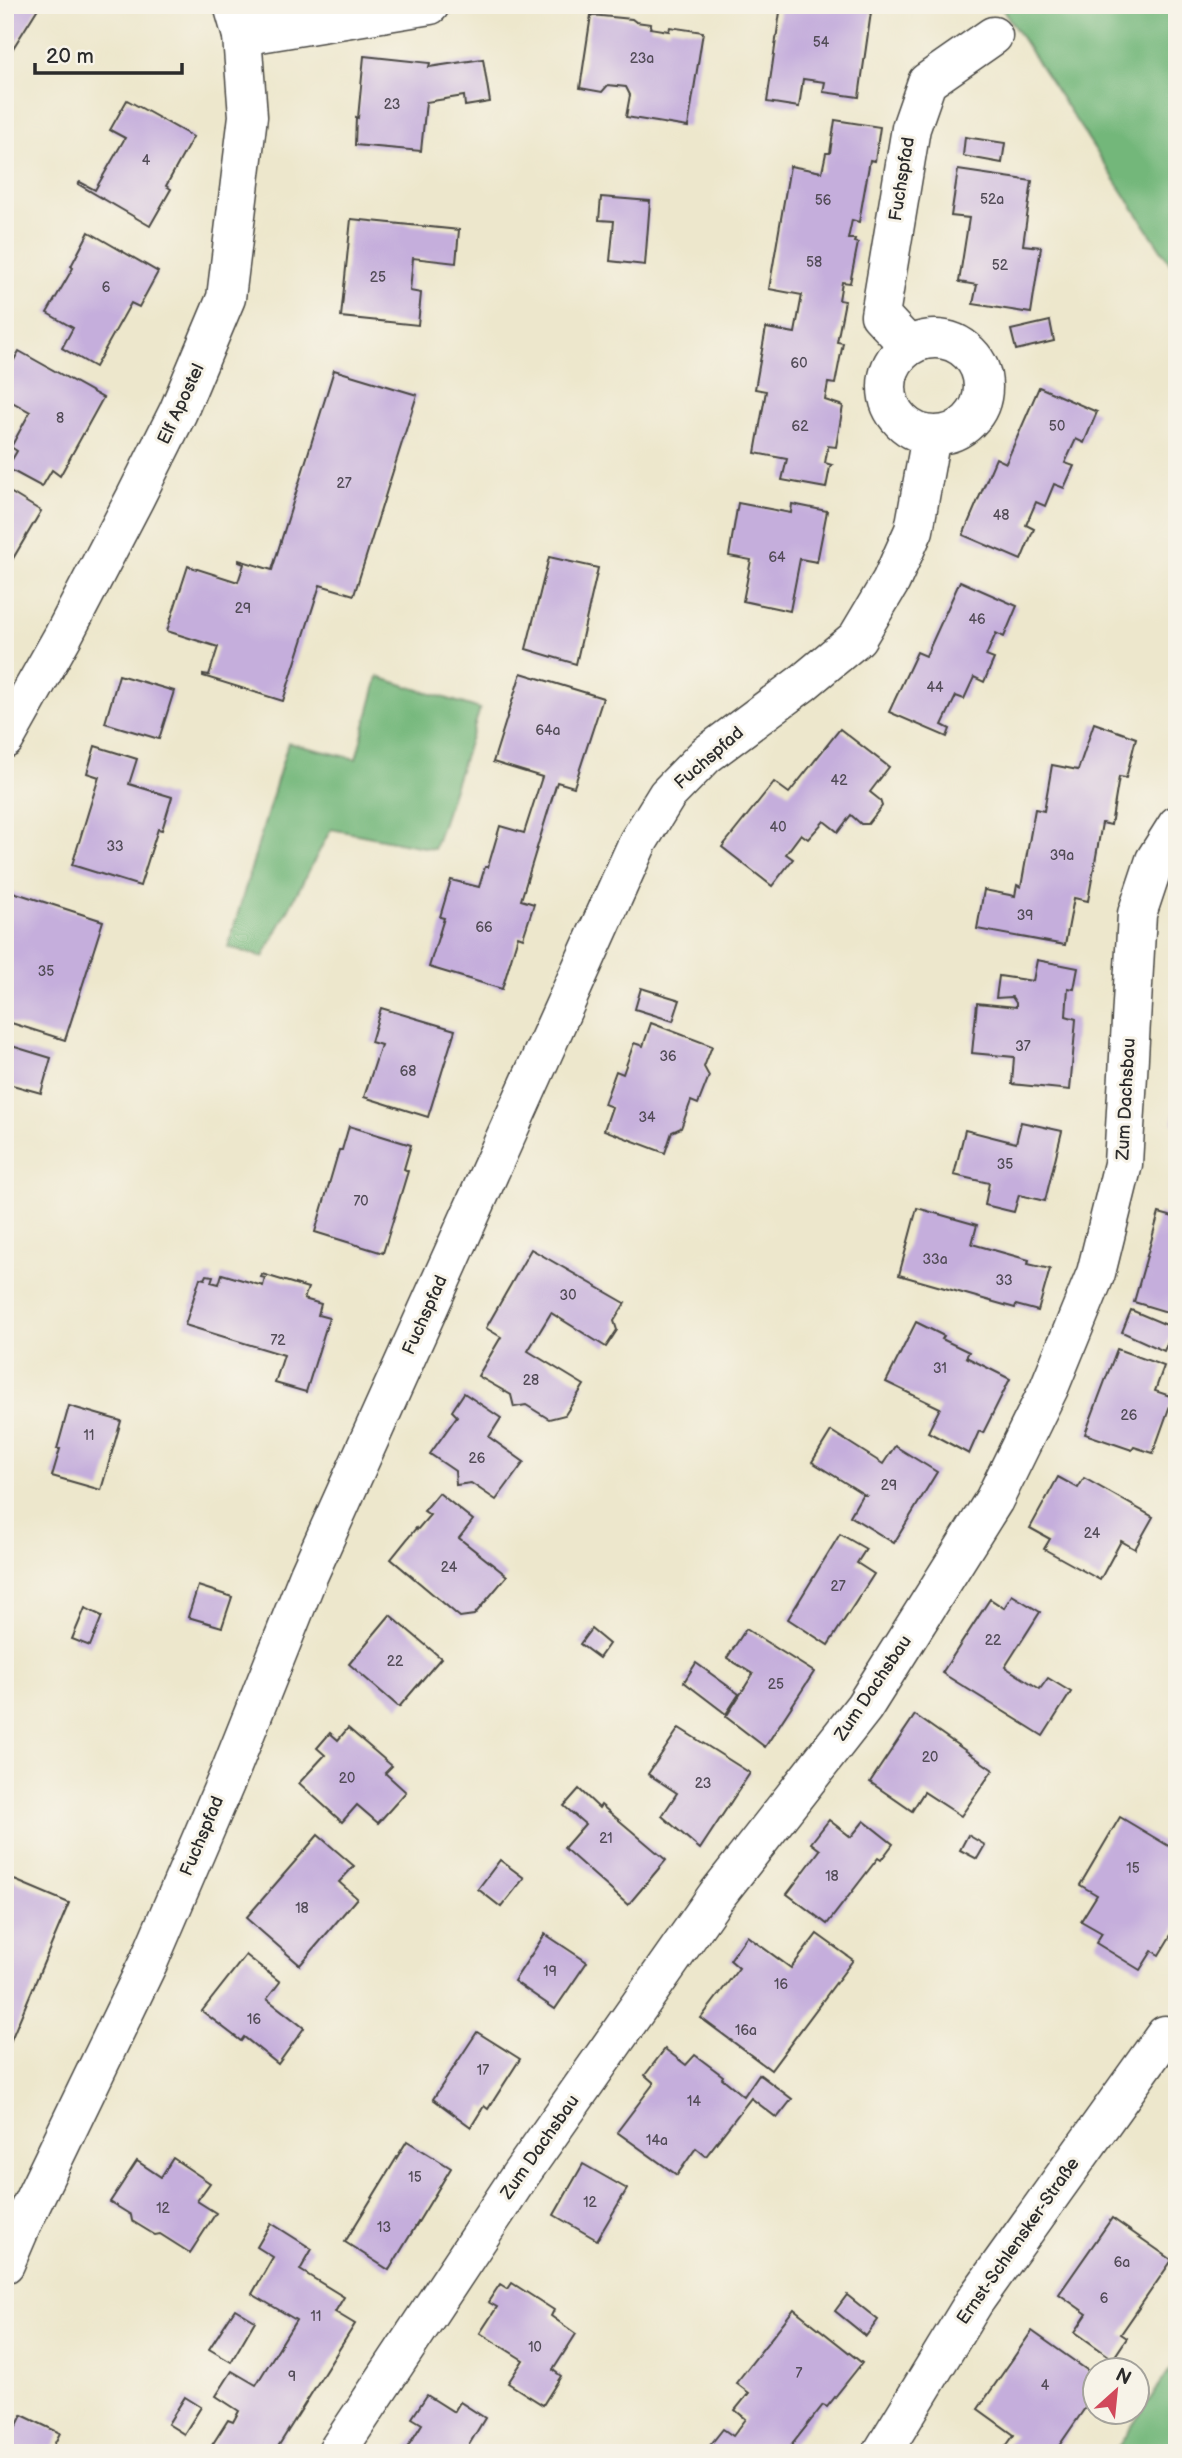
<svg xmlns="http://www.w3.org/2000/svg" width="1182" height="2458" viewBox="0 0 1182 2458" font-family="'Balsamiq Sans',sans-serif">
	<rect width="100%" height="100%" fill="#f7f3e8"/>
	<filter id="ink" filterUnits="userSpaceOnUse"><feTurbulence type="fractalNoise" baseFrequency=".0143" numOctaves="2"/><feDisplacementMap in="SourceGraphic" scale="14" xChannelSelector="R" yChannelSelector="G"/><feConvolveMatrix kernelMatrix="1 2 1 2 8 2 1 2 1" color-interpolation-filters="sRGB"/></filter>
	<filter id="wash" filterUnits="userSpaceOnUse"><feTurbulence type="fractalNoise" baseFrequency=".00686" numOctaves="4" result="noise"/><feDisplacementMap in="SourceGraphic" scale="28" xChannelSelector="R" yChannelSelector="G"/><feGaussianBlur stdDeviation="1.57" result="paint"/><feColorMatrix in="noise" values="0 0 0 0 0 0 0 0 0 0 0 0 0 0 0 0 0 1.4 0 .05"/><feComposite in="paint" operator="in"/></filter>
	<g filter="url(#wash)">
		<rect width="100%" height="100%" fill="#ede7cc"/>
		<g fill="#73b77a" stroke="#4f7152" stroke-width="2">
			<polygon points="1000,5 1177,5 1177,274"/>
			<polygon points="378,677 480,709 434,849 331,829 263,957 228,947 288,743 356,759"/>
			<polygon points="1177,2359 1177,2453 1114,2453"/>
		</g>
		<g id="blocks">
			<g fill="#c5aedc">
				<polygon points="5,5 40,5 5,61"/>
				<polygon points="781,5 872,5 859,97 823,92 825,82 803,79 799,107 767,102"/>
				<polygon points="591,15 632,19 636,22 651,24 650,28 669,31 670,27 703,32 688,127 626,117 630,95 626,87 608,85 602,92 580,88"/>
				<polygon points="364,56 430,63 429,67 483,59 490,102 465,106 464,96 426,102 421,151 355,145 356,117 358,118"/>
				<polygon points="127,100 193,137 166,186 171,189 150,226 78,184 80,182 95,190 125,138 110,130"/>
				<polygon points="835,120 880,127 875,161 870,160 859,222 852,220 848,239 855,239 854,242 858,243 850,283 842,282 839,300 845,301 837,342 843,343 835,384 828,383 825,400 843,406 836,447 828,446 825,463 832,465 830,467 826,488 782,480 787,459 755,453 766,391 755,389 766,328 795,333 802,295 769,289 790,166 822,172 826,153 830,153"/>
				<polygon points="965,137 1005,143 1002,163 963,156"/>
				<polygon points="958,170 1032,181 1023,245 1041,247 1031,313 973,304 977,285 959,282 969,218 951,216"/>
				<polygon points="601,197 650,201 645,265 610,261 614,221 599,220"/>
				<polygon points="351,219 459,230 456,263 413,258 410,291 421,293 418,325 341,317"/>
				<polygon points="89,232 158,272 139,307 131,303 95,367 62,348 73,328 47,313 73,268 71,266"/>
				<polygon points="1050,321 1054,341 1016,350 1011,330"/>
				<polygon points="19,351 103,398 60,476 52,470 42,487 7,468 17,451 11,447 30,412 5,398 5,376"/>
				<polygon points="334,370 417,395 354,595 320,585 283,701 203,676 203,674 209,675 218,647 167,631 188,566 238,582 244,564 239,562 239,560 272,570"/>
				<polygon points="1039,387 1097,412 1084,443 1076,439 1065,463 1074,466 1064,488 1054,484 1045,506 1036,502 1026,525 1034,529 1021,560 963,535 996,458 1006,463"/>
				<polygon points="5,489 41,511 5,572"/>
				<polygon points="738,503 791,513 792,504 827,511 817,562 800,559 790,611 743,601 751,560 729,556"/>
				<polygon points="549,557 598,568 576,664 526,649"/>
				<polygon points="960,581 1017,606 1004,637 996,633 986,656 994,659 984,682 974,677 964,699 956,696 942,725 950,729 947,737 889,712 917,652 926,656"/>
				<polygon points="521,673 603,698 574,787 557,782 521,900 534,904 523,938 518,936 502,989 429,967 444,918 440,917 451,880 479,887 485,867 488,867 500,826 524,833 542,777 493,762"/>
				<polygon points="119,675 174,691 159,739 105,723"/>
				<polygon points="1094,723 1136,738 1126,778 1119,777 1111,825 1102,823 1088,901 1074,898 1065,945 977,929 984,890 1015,896 1017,885 1021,887 1035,809 1044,811 1052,765 1078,770"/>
				<polygon points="840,729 889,767 870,792 880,800 882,806 868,824 861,824 851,815 838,832 824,821 808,839 801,834 786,854 793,859 772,886 722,847 774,782 789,793"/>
				<polygon points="95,746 137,759 129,784 172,797 162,830 158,829 140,886 72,865 99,777 87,773"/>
				<polygon points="13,892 103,921 65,1040 5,1021 5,915"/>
				<polygon points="1037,960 1078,968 1074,989 1068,988 1066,1016 1076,1019 1070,1090 1012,1084 1014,1057 972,1053 977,1003 1016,1007 1016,1003 1012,997 996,998 999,976 1033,981"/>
				<polygon points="641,988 680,1000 673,1021 635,1009"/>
				<polygon points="381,1008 455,1030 428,1117 364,1097 381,1045 371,1042"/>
				<polygon points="651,1023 712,1046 704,1067 709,1076 698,1104 691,1101 681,1128 672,1132 665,1153 604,1130 612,1107 604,1104 616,1071 623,1074 634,1043 643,1046"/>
				<polygon points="5,1044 51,1058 41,1093 5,1083"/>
				<polygon points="1175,1085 1177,1085 1177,1124 1173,1124"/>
				<polygon points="1021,1122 1062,1131 1045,1201 1019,1195 1014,1212 985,1205 989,1183 954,1175 965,1130 1016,1143"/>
				<polygon points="349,1126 411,1145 404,1169 408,1171 383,1253 315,1232 339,1150 342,1150"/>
				<polygon points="917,1208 977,1225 972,1244 1029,1260 1028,1264 1050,1269 1038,1311 1016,1305 1015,1308 899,1275"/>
				<polygon points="1159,1213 1177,1218 1177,1315 1134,1302"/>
				<polygon points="531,1249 625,1303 614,1321 617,1330 606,1347 551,1313 528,1351 584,1385 565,1415 549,1419 526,1405 514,1407 511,1395 478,1376 501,1337 486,1328"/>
				<polygon points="222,1274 263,1286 265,1278 261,1277 262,1274 308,1288 304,1299 321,1304 318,1315 329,1318 306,1392 275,1383 284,1355 185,1325 200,1278 205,1279 207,1275 213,1276 211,1282 219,1284"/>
				<polygon points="1131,1310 1174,1328 1164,1351 1122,1332"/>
				<polygon points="916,1322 944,1336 942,1339 969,1352 966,1357 1010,1379 983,1433 979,1431 969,1454 928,1432 940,1408 886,1382"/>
				<polygon points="1117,1349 1164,1366 1155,1391 1173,1397 1153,1453 1134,1447 1132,1450 1085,1434"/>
				<polygon points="464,1393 501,1418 489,1437 524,1462 496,1500 471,1483 456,1485 455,1471 430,1454 457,1416 452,1411"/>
				<polygon points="69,1406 121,1421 101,1490 52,1476 60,1449 57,1449"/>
				<polygon points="831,1431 883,1464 895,1446 937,1472 894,1543 850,1516 862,1495 865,1495 812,1462"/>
				<polygon points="1058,1477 1078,1488 1084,1478 1153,1517 1135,1549 1121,1541 1100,1580 1044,1549 1050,1539 1030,1528"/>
				<polygon points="439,1493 473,1520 459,1538 507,1576 474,1615 460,1617 391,1559 416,1528 417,1530 430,1515 424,1511"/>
				<polygon points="840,1534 866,1549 857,1563 874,1574 828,1645 788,1619"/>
				<polygon points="198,1586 232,1597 222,1627 188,1617"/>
				<polygon points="1012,1595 1040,1612 1005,1667 1040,1689 1048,1678 1071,1692 1043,1736 942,1673 990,1599 1004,1608"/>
				<polygon points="85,1608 102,1616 90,1646 72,1639"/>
				<polygon points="390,1615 441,1658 399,1707 349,1664"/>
				<polygon points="591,1629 609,1644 599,1658 580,1644"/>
				<polygon points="746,1629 814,1672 765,1747 726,1717 753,1674 727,1658"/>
				<polygon points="696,1663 739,1694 726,1714 684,1682"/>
				<polygon points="915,1715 993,1770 961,1816 924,1792 912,1811 870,1782"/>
				<polygon points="348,1728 392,1766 385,1773 406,1792 378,1823 357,1805 342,1822 299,1783 325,1755 317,1748 330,1733 338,1740"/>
				<polygon points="679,1728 750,1773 700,1849 662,1816 677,1793 648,1774"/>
				<polygon points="579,1789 599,1808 601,1805 666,1860 628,1905 564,1848 585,1824 564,1806"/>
				<polygon points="1120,1817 1177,1851 1177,1925 1159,1955 1152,1951 1140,1970 1096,1943 1102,1933 1081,1921 1097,1895 1080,1885"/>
				<polygon points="829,1820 851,1837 864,1821 893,1844 881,1860 878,1858 827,1924 787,1894 820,1850 811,1843"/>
				<polygon points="318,1835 354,1866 339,1882 357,1898 300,1965 246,1918"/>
				<polygon points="968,1835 985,1845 977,1859 960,1850"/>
				<polygon points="500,1860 524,1878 501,1907 478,1889"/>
				<polygon points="5,1876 69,1903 5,2054"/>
				<polygon points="545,1934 587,1962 555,2009 514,1981"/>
				<polygon points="817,1934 853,1960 771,2070 701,2018 739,1968 730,1960 747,1936 791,1968"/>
				<polygon points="246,1955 280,1982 267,1999 304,2028 278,2064 244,2037 241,2041 202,2011"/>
				<polygon points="477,2032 520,2059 488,2109 484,2106 471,2127 433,2099"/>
				<polygon points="665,2049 686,2065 695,2055 723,2076 722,2078 744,2096 759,2074 792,2099 777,2118 751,2098 706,2156 696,2148 677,2175 617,2132 654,2083 645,2075"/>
				<polygon points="407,2141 451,2168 389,2270 345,2242"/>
				<polygon points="173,2158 210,2183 197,2201 216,2213 190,2253 160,2234 155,2235 132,2221 131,2215 110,2202 137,2161 161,2177"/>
				<polygon points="583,2164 627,2189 597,2240 554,2215"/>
				<polygon points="1112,2218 1172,2260 1121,2334 1127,2338 1113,2359 1075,2332 1087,2314 1059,2294"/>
				<polygon points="271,2223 312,2249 300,2270 344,2297 335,2312 355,2324 274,2453 207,2453 228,2420 233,2422 239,2411 216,2396 232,2371 256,2385 296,2320 252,2294 273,2257 257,2247"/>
				<polygon points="512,2283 554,2310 551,2316 576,2334 553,2370 561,2376 543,2405 508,2383 523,2360 480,2333 497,2307 488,2302 500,2284 508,2289"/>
				<polygon points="847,2295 878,2320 866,2336 835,2311"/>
				<polygon points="235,2309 255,2321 231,2362 209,2349"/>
				<polygon points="794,2309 862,2363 827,2407 823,2405 787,2451 789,2453 704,2453 723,2429 733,2436 746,2419 735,2410 749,2393 736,2383"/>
				<polygon points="1032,2331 1094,2375 1094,2395 1054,2453 1001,2453 1014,2435 978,2409"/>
				<polygon points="427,2395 454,2412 460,2402 485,2418 464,2453 405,2451 422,2424 412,2418"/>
				<polygon points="185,2397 201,2407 184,2434 168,2424"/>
				<polygon points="22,2415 60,2433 50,2453 5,2453 5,2432 12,2435"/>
			</g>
		</g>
	</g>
	<g filter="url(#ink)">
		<use href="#blocks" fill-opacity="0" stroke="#484743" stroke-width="2"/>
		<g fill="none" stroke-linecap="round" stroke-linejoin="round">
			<defs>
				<g id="street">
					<polyline points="242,36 430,5"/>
					<circle cx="935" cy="387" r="48"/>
					<polyline points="909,346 880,315 911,128 927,82 993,36"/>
					<polyline points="5,739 63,636 135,498 178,412 226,298 248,116 242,36 233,5"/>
					<polyline points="5,2264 23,2222 149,1961 230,1772 309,1574 638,842 667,795 706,755 804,682 857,638 891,581 914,530 931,436"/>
					<polyline points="336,2453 519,2177 717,1895 864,1707 994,1500 1049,1388 1096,1273 1123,1164 1137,914 1155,860 1177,825"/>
					<polyline points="882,2453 974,2302 1165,2035"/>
				</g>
			</defs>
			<use href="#street" stroke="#484743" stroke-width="41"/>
			<use href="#street" stroke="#fff" stroke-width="38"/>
		</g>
	</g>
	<g text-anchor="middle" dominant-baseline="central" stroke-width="6" stroke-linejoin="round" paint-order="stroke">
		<g font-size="14" fill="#524c57">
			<text x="821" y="42">54</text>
			<text x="642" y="58">23a</text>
			<text x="392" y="104">23</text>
			<text x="146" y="160">4</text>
			<text x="992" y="199">52a</text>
			<text x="823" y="200">56</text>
			<text x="814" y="262">58</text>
			<text x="1000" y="265">52</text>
			<text x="378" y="277">25</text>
			<text x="106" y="287">6</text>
			<text x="799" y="363">60</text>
			<text x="60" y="418">8</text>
			<text x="800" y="426">62</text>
			<text x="1057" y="426">50</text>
			<text x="344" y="483">27</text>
			<text x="1001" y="515">48</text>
			<text x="777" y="557">64</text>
			<text x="243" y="608">29</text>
			<text x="977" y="619">46</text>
			<text x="935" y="687">44</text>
			<text x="548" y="730">64a</text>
			<text x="839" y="780">42</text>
			<text x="778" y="827">40</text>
			<text x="115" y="846">33</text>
			<text x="1062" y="855">39a</text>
			<text x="1025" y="915">39</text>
			<text x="484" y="927">66</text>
			<text x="46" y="971">35</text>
			<text x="1023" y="1046">37</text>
			<text x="668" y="1056">36</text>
			<text x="408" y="1071">68</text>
			<text x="647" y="1117">34</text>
			<text x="1005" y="1164">35</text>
			<text x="361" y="1201">70</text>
			<text x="935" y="1259">33a</text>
			<text x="1004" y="1280">33</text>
			<text x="568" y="1295">30</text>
			<text x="278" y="1340">72</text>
			<text x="940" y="1368">31</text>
			<text x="531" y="1380">28</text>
			<text x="1129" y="1415">26</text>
			<text x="89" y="1435">11</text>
			<text x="477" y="1458">26</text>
			<text x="889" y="1485">29</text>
			<text x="1092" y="1533">24</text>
			<text x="449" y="1567">24</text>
			<text x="838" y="1586">27</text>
			<text x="993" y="1640">22</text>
			<text x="395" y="1661">22</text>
			<text x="776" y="1684">25</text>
			<text x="930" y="1757">20</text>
			<text x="347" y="1778">20</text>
			<text x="703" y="1783">23</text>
			<text x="606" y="1838">21</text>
			<text x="1133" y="1868">15</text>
			<text x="832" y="1876">18</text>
			<text x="302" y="1908">18</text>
			<text x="550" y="1971">19</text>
			<text x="781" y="1984">16</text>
			<text x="254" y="2019">16</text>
			<text x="746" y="2030">16a</text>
			<text x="483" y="2070">17</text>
			<text x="694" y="2101">14</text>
			<text x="657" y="2140">14a</text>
			<text x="415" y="2177">15</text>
			<text x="590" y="2202">12</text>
			<text x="163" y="2208">12</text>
			<text x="384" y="2227">13</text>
			<text x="1122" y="2262">6a</text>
			<text x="1104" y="2298">6</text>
			<text x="316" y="2316">11</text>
			<text x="535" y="2347">10</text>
			<text x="799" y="2373">7</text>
			<text x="292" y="2376">9</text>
			<text x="1045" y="2385">4</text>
		</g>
		<g font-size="18" fill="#2b2b2b" stroke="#f7f3e8">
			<text transform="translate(902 179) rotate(-81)">Fuchspfad</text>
			<text transform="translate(181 404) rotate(-65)">Elf Apostel</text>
			<text transform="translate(709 758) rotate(-41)">Fuchspfad</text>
			<text transform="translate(1126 1099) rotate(-87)">Zum Dachsbau</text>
			<text transform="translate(425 1315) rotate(-66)">Fuchspfad</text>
			<text transform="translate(873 1688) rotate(-56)">Zum Dachsbau</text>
			<text transform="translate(202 1836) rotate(-67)">Fuchspfad</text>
			<text transform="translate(540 2147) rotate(-55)">Zum Dachsbau</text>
			<text transform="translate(1018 2241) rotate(-55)">Ernst-Schlensker-Straße</text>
		</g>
	</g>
	<rect width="1182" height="2458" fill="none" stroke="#f7f3e8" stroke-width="28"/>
	<g transform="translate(1116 2391) rotate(27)"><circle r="33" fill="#f7f3e8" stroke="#a5a39c" stroke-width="2"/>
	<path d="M0-5L12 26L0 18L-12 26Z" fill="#d1495b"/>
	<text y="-10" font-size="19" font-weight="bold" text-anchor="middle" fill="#2b2b2b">N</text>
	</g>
	<path d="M35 63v10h147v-10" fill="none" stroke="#2b2b2b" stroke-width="3.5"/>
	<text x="46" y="63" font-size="21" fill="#2b2b2b" stroke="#f7f3e8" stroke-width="5" paint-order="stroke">20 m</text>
</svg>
